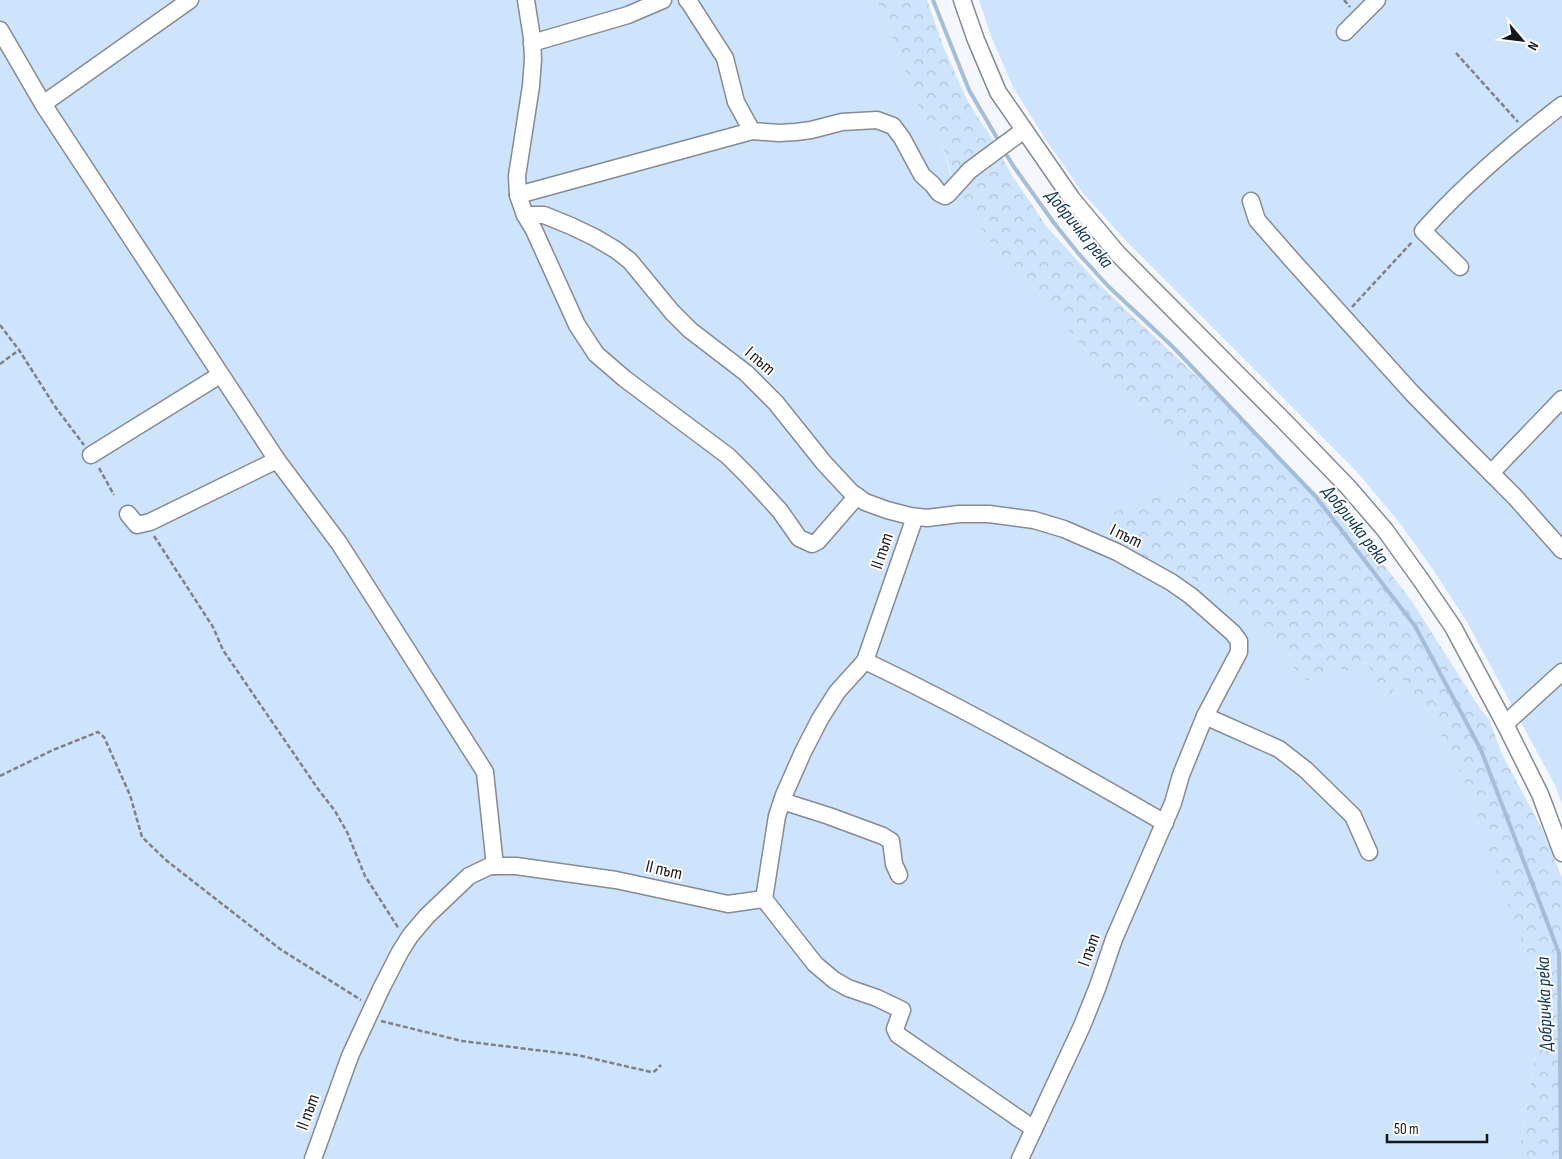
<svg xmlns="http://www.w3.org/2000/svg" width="1562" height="1159" viewBox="0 0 1562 1159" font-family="'Sofia Sans Condensed',sans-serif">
	<defs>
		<pattern id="forest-crowns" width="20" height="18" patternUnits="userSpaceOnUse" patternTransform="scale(1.25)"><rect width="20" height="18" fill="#cee3fc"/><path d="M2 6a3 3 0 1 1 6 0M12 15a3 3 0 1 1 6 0" fill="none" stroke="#b0c2d7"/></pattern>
	</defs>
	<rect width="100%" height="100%" fill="#f4f8fe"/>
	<g fill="#cee3fc">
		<path d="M0,0H876L893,39L917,103L942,144L950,173L981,227L996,251L1036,290L1059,316L1083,348L1182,451L1192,464C1191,475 1187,481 1178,489C1166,493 1121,506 1114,513C1108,519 1109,532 1109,540L1139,557L1185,573L1198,582L1217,591L1275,644L1288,662L1307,681L1313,679L1339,661L1342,673L1366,662L1389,702L1393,693L1394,681L1401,678L1425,709L1451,753L1470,795L1489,849L1538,983L1541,1003L1540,1029L1518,1159H0Z"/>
		<polygon points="979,0 1562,0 1562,804 1556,787 1467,622 1434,571 1399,522 1358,473 1129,244 1082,192 1046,140 1013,87 991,36"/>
	</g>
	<path fill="url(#forest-crowns)" d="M876,0H927L944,48L968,102L993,140L1011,174L1047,227L1097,282L1127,311L1241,418L1370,547L1411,600L1481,710L1489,719L1502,754L1543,831L1562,878V1159H1518L1540,1029L1541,1003L1538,983L1503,891L1470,795L1451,753L1425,709L1401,678L1394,682L1393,693L1389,702L1366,662L1342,673L1339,661L1313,679L1307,681L1288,662L1275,644L1217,591L1198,582L1185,573L1139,557L1109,540C1109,532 1108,519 1114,513C1121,506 1166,493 1178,489C1187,481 1191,475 1192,464L1182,451L1083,348L1059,317L1036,290L996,251L981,227L960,202L942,144L917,103L893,39Z"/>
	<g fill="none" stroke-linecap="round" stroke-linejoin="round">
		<g stroke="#a6bdd7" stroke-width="4">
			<polyline points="933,0 969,90 1000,143"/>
			<polyline points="1004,151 1014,167 1054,223 1078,253 1108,286 1173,347 1316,497 1415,626 1481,750 1559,953 1561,1159"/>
		</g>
		<defs>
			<g id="minor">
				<polyline points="526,0 532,38 533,59 531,86 517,176 518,195 525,215 534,230 577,325 596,354 625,379 728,456 749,477 780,511 799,538 812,544 818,541 857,496"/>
				<polyline points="687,0 689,2 725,58 736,102 752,131 779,133 796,132 811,130 842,122 877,120 893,126 902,138 922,175 933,185 939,193 945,196 948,194 970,170 1024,130"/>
				<polyline points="962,0 976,40 998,92 1072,199 1118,254 1285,422 1348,487 1385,530 1421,580 1453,627 1505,724 1540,794 1562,853"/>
				<polyline points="0,30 43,104 277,460 339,543 485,772 495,866"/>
				<polyline points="1345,32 1377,0"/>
				<polyline points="532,43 628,15 663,0"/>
				<polyline points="43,104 190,0"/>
				<polyline points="518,195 752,131"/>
				<polyline points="1251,201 1257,220 1292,260 1412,393 1458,440 1515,497 1562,550"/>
				<polyline points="525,215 544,215 571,226 594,237 616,250 630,261 672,312 690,330 746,373 776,403 824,463 851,492 865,502 887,510 910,516 927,518 959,514 989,514 1034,520 1064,529 1117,552 1171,582 1191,596 1233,633 1239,641 1239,652 1205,716 1181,775 1173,803 1114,939 1098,986 1082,1026 1020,1159"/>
				<path d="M1460,267L1423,231C1464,184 1513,143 1562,105"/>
				<polyline points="91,455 220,375"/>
				<polyline points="1491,473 1562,399"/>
				<polyline points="128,514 137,525 150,522 277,460"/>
				<path d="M865,661C968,710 1066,766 1165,823"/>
				<polyline points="1205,716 1279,749 1306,770 1353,816 1369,852"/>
				<polyline points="1505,724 1562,672"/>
				<polyline points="782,801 829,816 883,836 891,841 894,864 899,875"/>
				<polyline points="764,899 815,964 834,980 848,988 877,998 902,1010 895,1029 898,1035 1034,1129"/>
				<polyline points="313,1159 350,1056 381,989 400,952 410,936 427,916 469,876 490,866 516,866 616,880 728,904 764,899 777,816 784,795 803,752 820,719 837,692 865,661 915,517"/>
			</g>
		</defs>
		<use href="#minor" stroke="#848b93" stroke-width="19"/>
		<g stroke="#7f8186" stroke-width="2.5" stroke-dasharray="5 2.5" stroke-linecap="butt">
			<polyline points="1344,0 1350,7"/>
			<polyline points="1456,53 1518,122"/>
			<polyline points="1352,307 1413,241"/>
			<polyline points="0,325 19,350 56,408 84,445"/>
			<polyline points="0,364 19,350"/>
			<polyline points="99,468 114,495"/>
			<polyline points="154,536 213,627 223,650 318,789 335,811 347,832 365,876 399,929"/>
			<polyline points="0,776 53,750 98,732 104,737 130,795 142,837 167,861 280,949 361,1000"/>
			<polyline points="381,1021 462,1041 577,1055 651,1072 655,1071 661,1065"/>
		</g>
		<use href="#minor" stroke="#fff" stroke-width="16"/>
	</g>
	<g text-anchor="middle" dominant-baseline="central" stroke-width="4" stroke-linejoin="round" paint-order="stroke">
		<g font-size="18" fill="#15171a" stroke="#fff">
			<text transform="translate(760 361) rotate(41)">І път</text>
			<text transform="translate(1126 536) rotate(26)">І път</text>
			<text transform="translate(882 551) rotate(-71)">ІІ път</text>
			<text transform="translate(664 870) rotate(13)">ІІ път</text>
			<text transform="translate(1089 950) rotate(-70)">І път</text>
			<text transform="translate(308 1112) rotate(-70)">ІІ път</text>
		</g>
		<g font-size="19" font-style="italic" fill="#113457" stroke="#fff">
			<text transform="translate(1079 229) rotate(51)">Добричка река</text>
			<text transform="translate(1355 525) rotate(52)">Добричка река</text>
			<text transform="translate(1545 1004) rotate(-92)">Добричка река</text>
		</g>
	</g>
	<g transform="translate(1522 40) rotate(118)" stroke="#ffffff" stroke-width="4" paint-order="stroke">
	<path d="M0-4L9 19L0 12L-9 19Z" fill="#15171a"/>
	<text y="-8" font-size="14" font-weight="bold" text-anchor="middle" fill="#15171a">N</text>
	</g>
	<path d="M1387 1134v8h100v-8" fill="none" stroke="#15171a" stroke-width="2.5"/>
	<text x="1394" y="1134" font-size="15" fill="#15171a" stroke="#ffffff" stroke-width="4" paint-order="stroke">50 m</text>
</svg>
